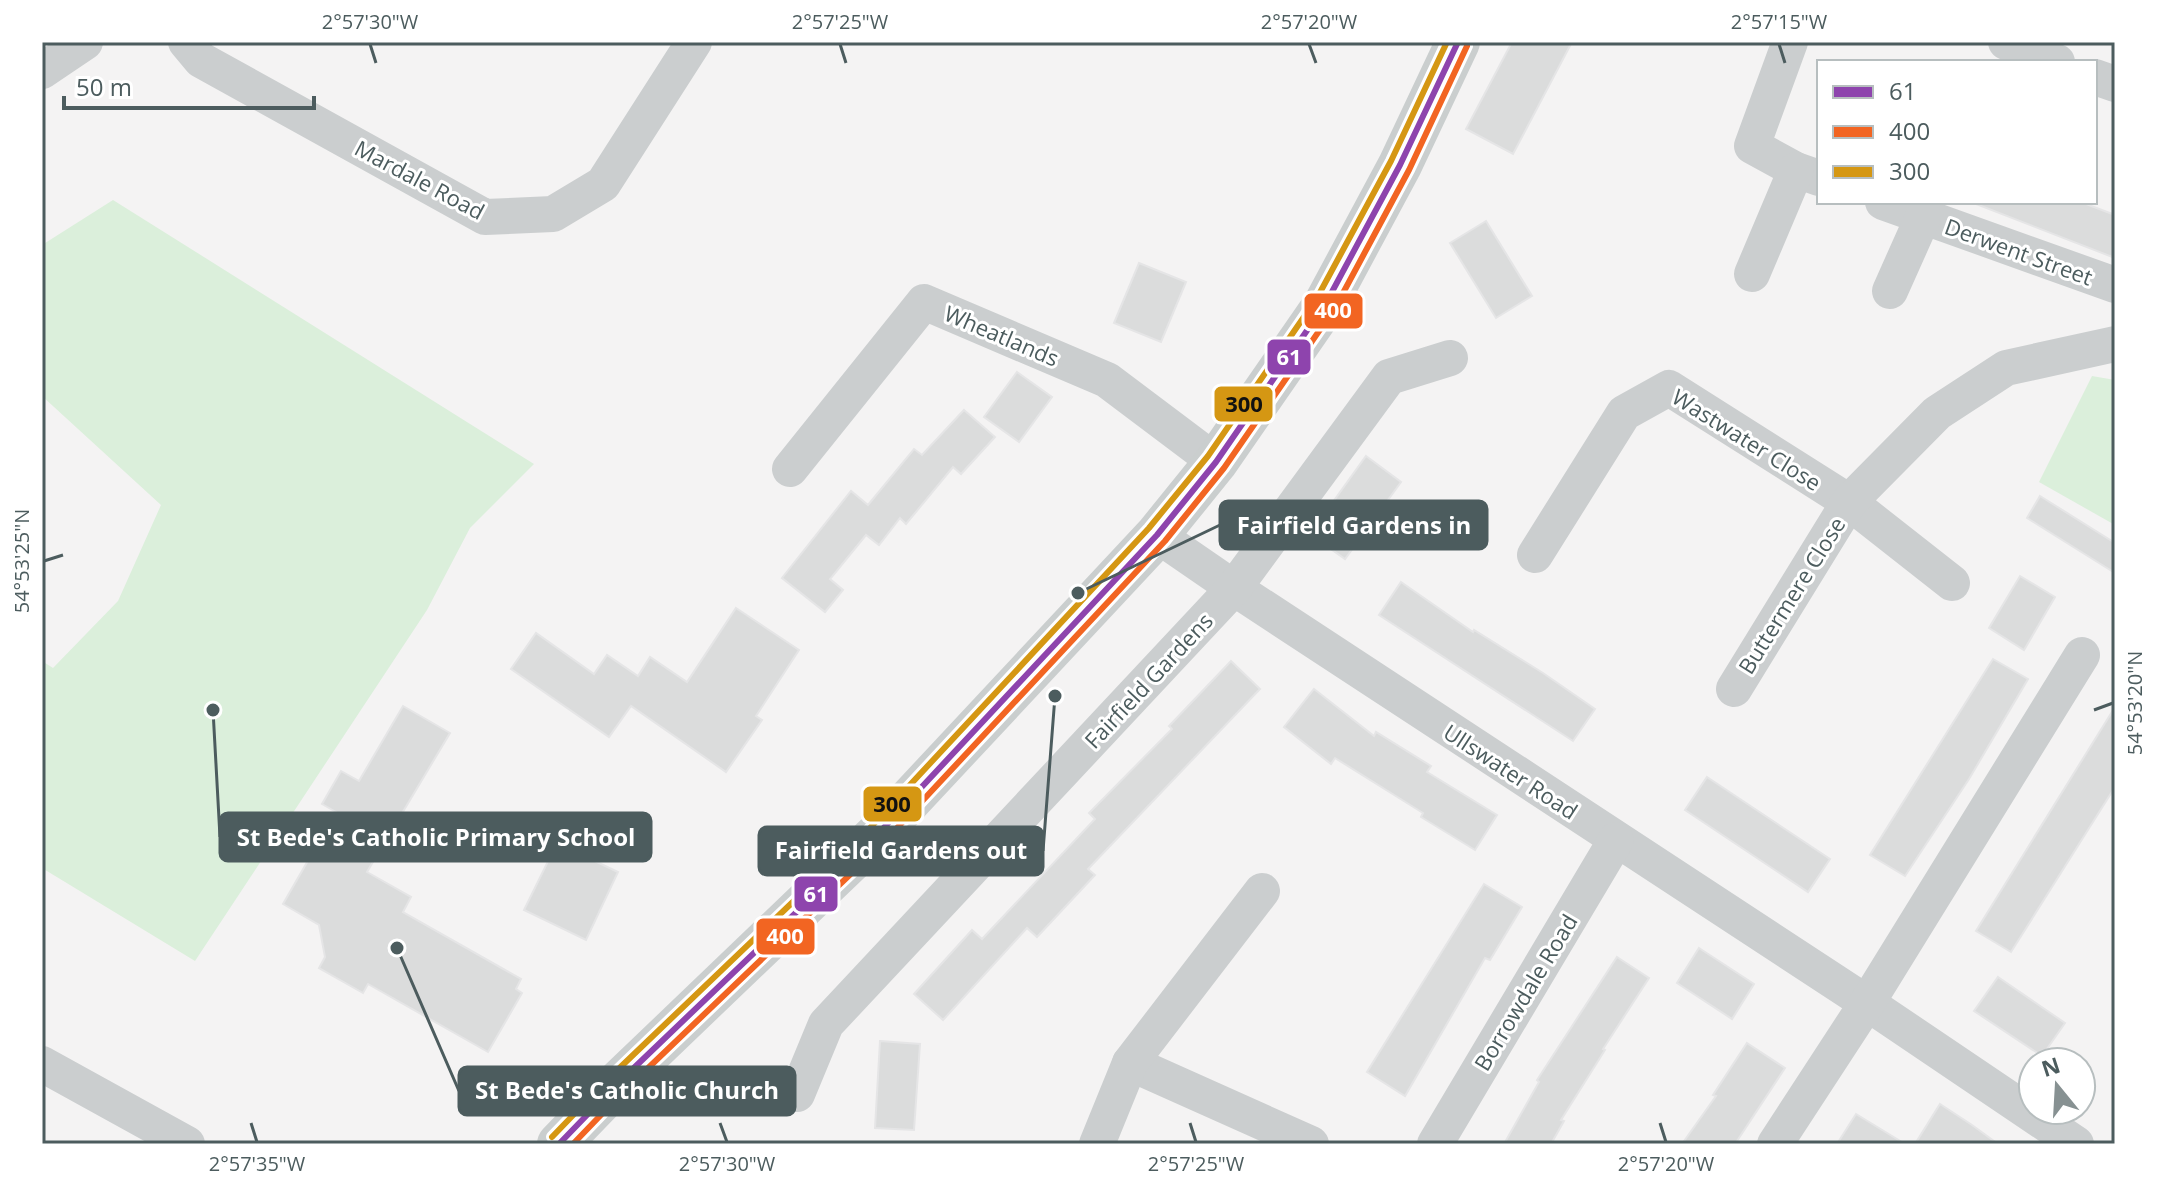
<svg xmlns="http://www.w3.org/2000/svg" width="2157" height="1186" viewBox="0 0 2157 1186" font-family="'Open Sans',sans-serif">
	<rect width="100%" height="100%" fill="#f4f3f3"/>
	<g fill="#dbefdb">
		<polygon points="113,200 534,464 470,528 427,610 195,961 42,868 42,661 53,668 118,601 161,505 42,396 42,245"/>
		<polygon points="2092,376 2115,380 2115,525 2039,482"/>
	</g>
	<g fill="#dbdcdc" stroke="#e5e5e6" stroke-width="2">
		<polygon points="1512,42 1572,42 1513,154 1466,129"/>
		<polygon points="1977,202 2081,202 2115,215 2115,258 1976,204"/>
		<polygon points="1486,221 1532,296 1496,318 1450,243"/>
		<polygon points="1139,263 1186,282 1161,342 1114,323"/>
		<polygon points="1017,372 1052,397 1019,442 984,417"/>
		<polygon points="964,410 995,437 961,474 953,467 906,524 900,518 879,545 866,535 830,579 843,590 825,612 782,578 851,491 868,505 914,449 922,455"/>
		<polygon points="1366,456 1401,482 1345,559 1310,534"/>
		<polygon points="2040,496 2115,543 2115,573 2027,518"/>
		<polygon points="2020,576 2055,597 2024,650 1989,628"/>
		<polygon points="1401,582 1473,632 1474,630 1543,673 1595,709 1573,741 1379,615"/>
		<polygon points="736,608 799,650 756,716 762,720 726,772 631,706 609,737 511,669 536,633 594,674 607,655 638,676 650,657 687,682"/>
		<polygon points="1993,659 2028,679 1969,779 1905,876 1870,855"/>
		<polygon points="1231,661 1260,689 1088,869 1095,875 1037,937 1027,928 943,1020 914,994 972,930 982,939 1095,819 1089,813 1172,729 1169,726"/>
		<polygon points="1314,689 1374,736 1376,732 1431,766 1427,772 1497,815 1475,850 1421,817 1423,813 1335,758 1331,764 1284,727"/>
		<polygon points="403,706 450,733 367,872 411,897 403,912 521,979 516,989 522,993 488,1052 368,984 363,993 319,968 325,957 319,925 283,904 336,812 322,804 341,771 359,781"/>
		<polygon points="2115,707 2115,787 2011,952 1976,931"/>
		<polygon points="1707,777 1830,859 1808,892 1685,810"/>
		<polygon points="557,843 618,872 586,940 524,910"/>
		<polygon points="1484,884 1522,907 1490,960 1485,958 1405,1096 1367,1072"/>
		<polygon points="1699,948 1754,984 1732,1019 1677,983"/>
		<polygon points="1617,957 1649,978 1603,1049 1605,1050 1561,1120 1564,1121 1551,1144 1504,1144 1539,1082 1537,1080"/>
		<polygon points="1998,977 2065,1023 2042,1056 1974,1011"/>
		<polygon points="880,1041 920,1044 914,1130 875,1128"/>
		<polygon points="1747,1043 1785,1068 1735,1144 1682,1144 1716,1096 1713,1095"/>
		<polygon points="1940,1104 1972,1125 1998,1144 1915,1144"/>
		<polygon points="1856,1114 1905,1144 1837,1144"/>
	</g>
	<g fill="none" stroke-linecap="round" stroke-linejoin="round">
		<g stroke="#cbcecf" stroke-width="36">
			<polyline points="186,42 201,60 485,217 553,214 603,184 694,42"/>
			<polyline points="1790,42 1752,146 1796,170 1819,178"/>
			<polyline points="2006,42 2057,62"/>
			<polyline points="42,71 85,42"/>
			<polyline points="2095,77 2115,84"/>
			<polyline points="1883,202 2115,285"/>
			<polyline points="1752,274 1796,170"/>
			<polyline points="1890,291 1923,217"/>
			<polyline points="790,469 924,302 1107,380 1216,462"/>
			<polyline points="1157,535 1234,588 1867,1003 2076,1144"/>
			<polyline points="1535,555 1624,413 1669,388 1849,502 1952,583"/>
			<polyline points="1734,689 1849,502 1937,413 2006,368 2115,344"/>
			<polyline points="1130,1063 1311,1144"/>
			<polyline points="42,1064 187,1144"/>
			<polyline points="797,1094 826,1024 1234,588 1389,377 1450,358"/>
			<polyline points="1097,1144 1130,1063 1262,891"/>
			<polyline points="1435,1144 1616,840"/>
			<polyline points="1775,1144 1867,1003 2082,655"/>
		</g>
		<polyline stroke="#cacece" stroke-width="44" points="559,1144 615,1086 876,836 1157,535 1216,462 1326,303 1400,165 1458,42"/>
		<defs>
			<polyline id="bus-1" points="559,1144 615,1086 876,836 1157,535 1216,462 1326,303 1400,165 1458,42"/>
			<polyline id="bus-2" points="573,1144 622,1093 883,843 1165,541 1224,468 1335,308 1409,170 1467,46"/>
			<polyline id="bus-3" points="552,1137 608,1079 869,829 1149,528 1208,456 1317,298 1391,161 1447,42"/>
		</defs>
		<use href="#bus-1" stroke="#fff" stroke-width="12"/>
		<use href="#bus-2" stroke="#fff" stroke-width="12"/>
		<use href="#bus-3" stroke="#fff" stroke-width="12"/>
		<use href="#bus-1" stroke="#8e44ad" stroke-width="6"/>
		<use href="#bus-2" stroke="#f26522" stroke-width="6"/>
		<use href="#bus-3" stroke="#d59713" stroke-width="6"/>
	</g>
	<path fill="none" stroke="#4c5c5e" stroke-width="3" d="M370,44L376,63M840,44L846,63M1309,44L1316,63M1779,44L1785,63M44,561L63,555M2094,710L2113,703M251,1123L257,1142M720,1123L727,1142M1190,1123L1196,1142M1660,1123L1666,1142"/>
	<g text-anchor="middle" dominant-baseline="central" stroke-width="6" stroke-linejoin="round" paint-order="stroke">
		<g font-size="22" fill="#4c5c5e" stroke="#fff">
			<text transform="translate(420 179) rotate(28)">Mardale Road</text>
			<text transform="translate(2019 251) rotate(20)">Derwent Street</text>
			<text transform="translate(1002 335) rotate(23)">Wheatlands</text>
			<text transform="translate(1747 439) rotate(32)">Wastwater Close</text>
			<text transform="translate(1791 595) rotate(-58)">Buttermere Close</text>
			<text transform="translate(1148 680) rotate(-47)">Fairfield Gardens</text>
			<text transform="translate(1511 771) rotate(33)">Ullswater Road</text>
			<text transform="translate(1525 992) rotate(-59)">Borrowdale Road</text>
		</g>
	</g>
	<path fill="none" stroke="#4c5c5e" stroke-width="3" d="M1078 593L1220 525M213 710L220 837M1055 696L1043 851M397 948L459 1091"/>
	<g fill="#4c5c5e" stroke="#fff" stroke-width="3">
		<circle cx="1078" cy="593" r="8"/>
		<circle cx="213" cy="710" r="8"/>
		<circle cx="1055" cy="696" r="8"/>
		<circle cx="397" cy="948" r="8"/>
	</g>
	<g fill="#4c5c5e" stroke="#4c5c5e" stroke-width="3">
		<rect x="1220" y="501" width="267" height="48" rx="8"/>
		<rect x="220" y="813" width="431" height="48" rx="8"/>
		<rect x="759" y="827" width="284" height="48" rx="8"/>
		<rect x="459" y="1067" width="336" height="48" rx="8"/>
	</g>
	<g font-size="24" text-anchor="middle" font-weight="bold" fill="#fff">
		<text x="1354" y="534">Fairfield Gardens in</text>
		<text x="436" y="846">St Bede's Catholic Primary School</text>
		<text x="901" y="859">Fairfield Gardens out</text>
		<text x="627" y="1099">St Bede's Catholic Church</text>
	</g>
	<g stroke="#fff" stroke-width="3">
		<rect x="1303" y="292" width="61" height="38" rx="8" fill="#f26522"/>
		<rect x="1266" y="338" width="46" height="38" rx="8" fill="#8e44ad"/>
		<rect x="1213" y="385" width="61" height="38" rx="8" fill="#d59713"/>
		<rect x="862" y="785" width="61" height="38" rx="8" fill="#d59713"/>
		<rect x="793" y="875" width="46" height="38" rx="8" fill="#8e44ad"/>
		<rect x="755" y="917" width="61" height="39" rx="8" fill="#f26522"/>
	</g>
	<g font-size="22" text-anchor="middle" font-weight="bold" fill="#fff">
		<text x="1333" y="318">400</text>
		<text x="1289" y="365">61</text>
		<text x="816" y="902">61</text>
		<text x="785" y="944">400</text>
	</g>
	<g font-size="22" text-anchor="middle" font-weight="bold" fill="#111">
		<text x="1244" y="412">300</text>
		<text x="892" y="812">300</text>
	</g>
	<rect width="2157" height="1186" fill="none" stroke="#ffffff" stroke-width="88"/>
	<rect x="1817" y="60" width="280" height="144" fill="#ffffff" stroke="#b7bebf" stroke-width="2"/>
	<rect x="1833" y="86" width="40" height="12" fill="#8e44ad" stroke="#b7bebf" stroke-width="2"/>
	<text x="1889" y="100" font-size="24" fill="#4c5c5e">61</text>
	<rect x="1833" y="126" width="40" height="12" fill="#f26522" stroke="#b7bebf" stroke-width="2"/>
	<text x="1889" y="140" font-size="24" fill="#4c5c5e">400</text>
	<rect x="1833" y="166" width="40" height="12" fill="#d59713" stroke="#b7bebf" stroke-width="2"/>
	<text x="1889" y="180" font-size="24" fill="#4c5c5e">300</text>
	<g transform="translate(2057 1086) rotate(342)"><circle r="38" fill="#ffffff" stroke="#b7bebf" stroke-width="2"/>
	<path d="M0-6L14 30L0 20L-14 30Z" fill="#879192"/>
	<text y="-12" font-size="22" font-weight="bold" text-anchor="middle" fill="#4c5c5e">N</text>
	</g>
	<path d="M64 96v12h250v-12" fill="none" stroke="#4c5c5e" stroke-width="4"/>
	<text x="76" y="96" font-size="24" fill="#4c5c5e" stroke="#ffffff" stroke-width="6" paint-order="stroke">50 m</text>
	<rect x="44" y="44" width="2069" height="1098" fill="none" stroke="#4c5c5e" stroke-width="3"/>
	<g font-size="20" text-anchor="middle" fill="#4c5c5e">
		<text x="370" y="29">2°57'30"W</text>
		<text x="840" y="29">2°57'25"W</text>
		<text x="1309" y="29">2°57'20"W</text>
		<text x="1779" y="29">2°57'15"W</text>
		<text transform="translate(22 561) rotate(-90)" y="7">54°53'25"N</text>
		<text transform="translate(2135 703) rotate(-90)" y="7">54°53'20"N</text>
		<text x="257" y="1171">2°57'35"W</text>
		<text x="727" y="1171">2°57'30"W</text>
		<text x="1196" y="1171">2°57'25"W</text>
		<text x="1666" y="1171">2°57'20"W</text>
	</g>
</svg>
